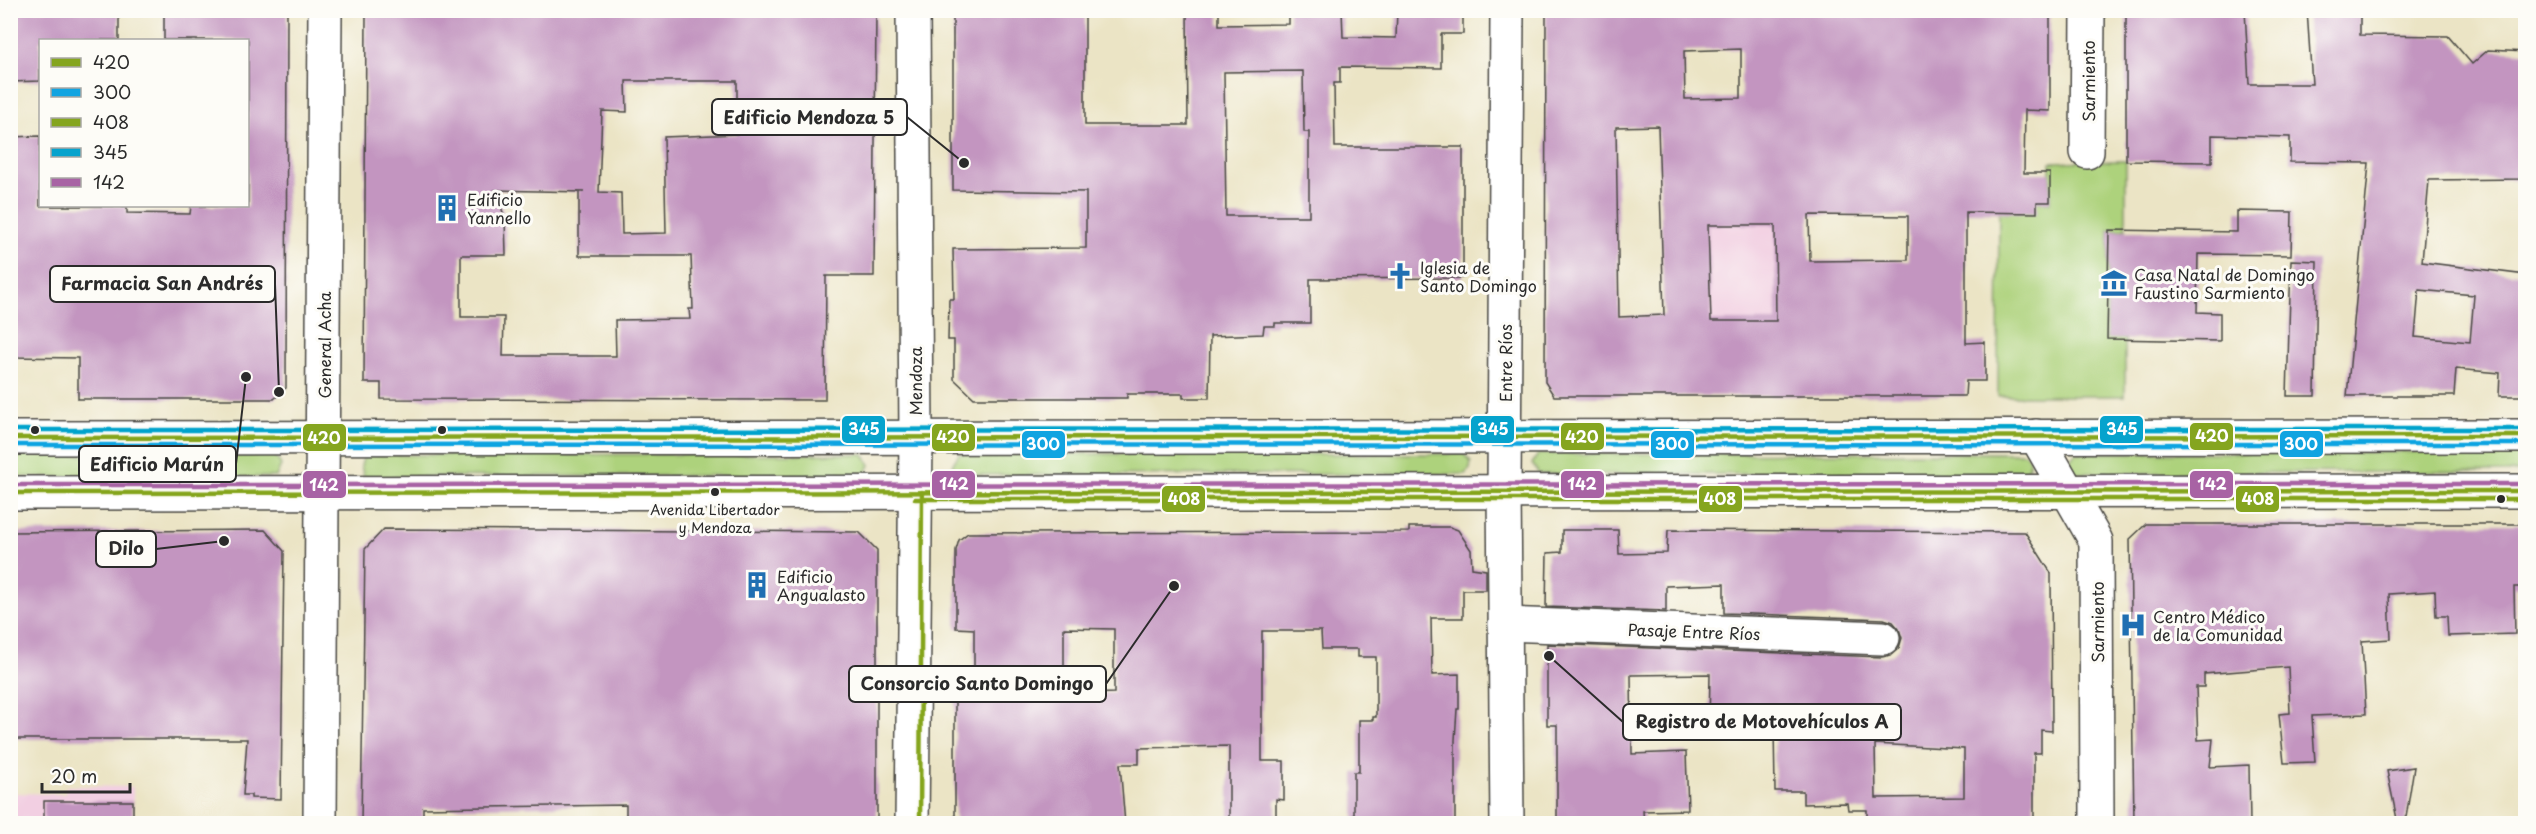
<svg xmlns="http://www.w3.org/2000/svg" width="2536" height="834" viewBox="0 0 2536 834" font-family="'Playpen Sans',sans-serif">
	<rect width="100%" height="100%" fill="#fdfcf7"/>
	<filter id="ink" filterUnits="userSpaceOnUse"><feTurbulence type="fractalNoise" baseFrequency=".0167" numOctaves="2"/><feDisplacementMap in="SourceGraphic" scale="12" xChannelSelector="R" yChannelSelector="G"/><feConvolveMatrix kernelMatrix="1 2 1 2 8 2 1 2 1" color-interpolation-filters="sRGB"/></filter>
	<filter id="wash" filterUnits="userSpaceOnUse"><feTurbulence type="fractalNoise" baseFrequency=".008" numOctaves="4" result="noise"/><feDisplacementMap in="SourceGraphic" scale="24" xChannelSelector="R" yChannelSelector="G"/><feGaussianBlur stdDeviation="1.35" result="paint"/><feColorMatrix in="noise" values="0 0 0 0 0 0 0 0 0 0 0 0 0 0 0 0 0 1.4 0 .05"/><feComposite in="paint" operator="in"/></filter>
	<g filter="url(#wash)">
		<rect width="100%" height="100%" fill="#ebe4c5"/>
		<g fill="#f2cfe2">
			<polygon points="1808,139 1812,396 1713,396 1708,225"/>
			<polygon points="66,786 133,787 133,819 154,820 154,824 11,824 11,793 65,794"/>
		</g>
		<g fill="#add27b" stroke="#6c7e53" stroke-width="1.5">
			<polygon points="2126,161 2126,230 2109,230 2107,338 2125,339 2125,396 1998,396 1999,201 2050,202 2050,162"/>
			<polygon points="2526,452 2525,472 2074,473 2069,461 2075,453"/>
			<path d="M2024,453C2031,459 2031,467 2024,474H1539L1532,464L1538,454Z"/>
			<polygon points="864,454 870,465 865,475 364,477 361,466 364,455"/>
			<polygon points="959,454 1464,454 1471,462 1470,469 1465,474 958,475 952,465"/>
			<polygon points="10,455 275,455 281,465 276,477 11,477"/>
		</g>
		<g id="blocks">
			<g fill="#c395c0" fill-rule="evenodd">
				<polygon points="10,10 119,10 119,40 40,40 40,81 10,82"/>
				<polygon points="164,10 287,10 286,388 274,399 78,399 78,358 10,357 10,137 40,136 40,206 127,206 127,213 190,214 191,206 248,206 248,40 164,40"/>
				<path d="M366,10H876L874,276H826L825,400L381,399V383H364ZM626,81H737V134L664,137L666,233L622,234L621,193L599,192L602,111L627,112ZM495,190L585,192H579V256H691L693,309H689L690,319L615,320L616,356H503L504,317H461V255H506L505,218Z"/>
				<path d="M953,10H1085V125H1188L1187,10H1219V25L1289,24V10H1342L1343,37L1396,38L1397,10H1463V34H1441V68L1340,67V83H1334L1335,147H1463V278L1310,279V323H1275V326H1264L1263,334L1210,336L1209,398H1183V394H1127V398H974L954,379V340H948L949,299H954L953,249L1086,248V192L953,190ZM1303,71L1304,132H1309V216H1226L1224,72Z"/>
				<path d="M1546,10H2050V111L2025,110L2024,173H2050V202H2037V213L1966,212V343L1985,342V381H1966L1965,396H1554L1545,382ZM1741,49V98L1685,99L1684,51ZM1658,126L1664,315L1619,317L1616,127ZM1809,215L1908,216V260L1810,261ZM1708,225H1775L1776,321H1711Z"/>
				<path d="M2126,10H2245L2249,84H2312L2307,10H2360V35L2448,36L2472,64L2488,50L2526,52V179L2429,180L2422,262L2526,275V396H2499L2500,373L2456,369L2454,396H2347L2369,163L2290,162V137L2212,135V162L2126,161ZM2419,290L2474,295L2470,342L2415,337Z"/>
				<polygon points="2237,211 2292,212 2291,255 2198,254 2197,312 2220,313 2220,341 2107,339 2109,230 2237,232"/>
				<polygon points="2291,260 2317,261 2315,396 2287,396"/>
				<polygon points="2146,524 2526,524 2526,587 2514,587 2515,634 2448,636 2447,616 2436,616 2435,591 2389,594 2391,639 2362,641 2366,714 2312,716 2315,762 2284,763 2279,714 2290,713 2288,667 2204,674 2204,687 2196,687 2198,740 2213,739 2210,767 2249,765 2250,824 2134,824 2130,539"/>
				<path d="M1409,527H1450L1458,530L1471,550L1472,568L1486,570V590H1463V618H1431L1432,675L1459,674V709H1457L1455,740V824H1354V772H1359V720H1373V717H1376V657H1358V649H1322L1321,631H1262V761H1284V800L1276,799V824H1229V746L1139,748V764H1120L1125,824H955V699L974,698V629L956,628V550L959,540L968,533L1409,532ZM1064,628L1114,629V693L1064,695Z"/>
				<polygon points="384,529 859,532 877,550 877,824 626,824 626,805 423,808 423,824 361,824 365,549"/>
				<polygon points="265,530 284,551 281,799 251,798 251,795 243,795 247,739 10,739 10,532"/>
				<path d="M1562,530H1618L1619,554L1667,553L1668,530L2025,532L2051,573L2052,731L2041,730V753H2034V824H1867V810H1848L1847,803L1803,804V791H1775L1774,726H1709L1710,674L1631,675L1632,754L1686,752L1688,810L1643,811L1644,824H1557V725H1547V644L1882,657L1891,655L1899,648L1902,638L1899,629L1893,622L1884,619L1724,613V584L1666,586V611L1546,607L1547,553L1562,552ZM1875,744L1964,749V797L1876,798Z"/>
				<polygon points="2414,767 2405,824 2398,824 2387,771"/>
				<rect x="44" y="801" width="89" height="23"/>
			</g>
		</g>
	</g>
	<g filter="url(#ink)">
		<use href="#blocks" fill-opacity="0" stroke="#484742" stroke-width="1.5"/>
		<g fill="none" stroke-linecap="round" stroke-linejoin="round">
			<defs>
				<g id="minor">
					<polyline points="1507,10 1504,491 1507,824"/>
					<polyline points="2087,152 2088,10"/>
					<polyline points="2036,436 2096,541 2097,824"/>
					<polyline points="1505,624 1883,638"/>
					<polyline points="320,824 325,10"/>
					<polyline points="912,824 916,437 913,10"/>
				</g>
				<g id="major">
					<polyline points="10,438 2526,436"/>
					<polyline points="10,493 2526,491"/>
				</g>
			</defs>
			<use href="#minor" stroke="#484742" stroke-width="36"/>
			<use href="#major" stroke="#484742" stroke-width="36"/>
			<use href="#minor" stroke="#fff" stroke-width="33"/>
			<use href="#major" stroke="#fff" stroke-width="33"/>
			<defs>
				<g id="bus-1">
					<polyline points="10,438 2526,436"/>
					<polyline points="10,493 2526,491"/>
				</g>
				<polyline id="bus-2" points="10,445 2526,444"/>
				<g id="bus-3">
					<polyline points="915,499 2526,499"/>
					<polyline points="920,824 922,492"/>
				</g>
				<polyline id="bus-4" points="10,430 2526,429"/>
				<polyline id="bus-5" points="10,485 2526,484"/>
			</defs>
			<use href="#bus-1" stroke="#fdfcf7" stroke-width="9"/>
			<use href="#bus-2" stroke="#fdfcf7" stroke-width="9"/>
			<use href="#bus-3" stroke="#fdfcf7" stroke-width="9"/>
			<use href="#bus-4" stroke="#fdfcf7" stroke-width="9"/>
			<use href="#bus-5" stroke="#fdfcf7" stroke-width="9"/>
			<use href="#bus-1" stroke="#85a51f" stroke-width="4.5"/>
			<use href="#bus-2" stroke="#11a4e1" stroke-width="4.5"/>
			<use href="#bus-3" stroke="#85a51f" stroke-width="4.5"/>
			<use href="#bus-4" stroke="#06a3cd" stroke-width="4.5"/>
			<use href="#bus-5" stroke="#a863a4" stroke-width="4.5"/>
		</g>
	</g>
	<defs>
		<symbol id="building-bare" viewBox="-9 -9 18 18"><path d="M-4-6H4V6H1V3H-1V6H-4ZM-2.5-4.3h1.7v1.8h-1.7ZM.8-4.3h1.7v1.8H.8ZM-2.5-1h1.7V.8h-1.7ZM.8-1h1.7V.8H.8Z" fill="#1f6fb2" stroke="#fdfcf7" stroke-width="2.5" paint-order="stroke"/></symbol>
		<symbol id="church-bare" viewBox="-9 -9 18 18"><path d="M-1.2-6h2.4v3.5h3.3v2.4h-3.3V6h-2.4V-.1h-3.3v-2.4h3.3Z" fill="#1f6fb2" stroke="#fdfcf7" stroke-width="2.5" paint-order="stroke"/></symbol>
		<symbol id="museum-bare" viewBox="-9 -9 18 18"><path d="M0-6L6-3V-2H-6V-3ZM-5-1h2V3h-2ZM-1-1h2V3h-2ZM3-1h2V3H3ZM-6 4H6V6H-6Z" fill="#1f6fb2" stroke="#fdfcf7" stroke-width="2.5" paint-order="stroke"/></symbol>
		<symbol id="hospital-bare" viewBox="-9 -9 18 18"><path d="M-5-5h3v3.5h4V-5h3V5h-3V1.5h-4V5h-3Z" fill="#1f6fb2" stroke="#fdfcf7" stroke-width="2.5" paint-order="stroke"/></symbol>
	</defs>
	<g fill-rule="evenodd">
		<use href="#building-bare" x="428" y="189" width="38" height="38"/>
		<use href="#church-bare" x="1381" y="257" width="38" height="38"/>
		<use href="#museum-bare" x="2095" y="264" width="38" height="38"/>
		<use href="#building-bare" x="738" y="566" width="38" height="38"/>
		<use href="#hospital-bare" x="2114" y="606" width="38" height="38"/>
	</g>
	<g fill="#2b2b2b" stroke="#fdfcf7" stroke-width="2">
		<circle cx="35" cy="430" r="5"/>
		<circle cx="442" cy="430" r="5"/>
		<circle cx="715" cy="492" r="5"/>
		<circle cx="2501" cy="499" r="5"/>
	</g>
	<g text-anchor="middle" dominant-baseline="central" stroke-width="6" stroke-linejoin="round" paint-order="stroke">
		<g font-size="14" fill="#2b2b2b" stroke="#fdfcf7">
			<text x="715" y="509">Avenida Libertador<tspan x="715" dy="18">y Mendoza</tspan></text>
		</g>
		<g font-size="16" fill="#2b2b2b" stroke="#fdfcf7">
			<text transform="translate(2088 81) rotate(-90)">Sarmiento</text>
			<text transform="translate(324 345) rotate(-90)">General Acha</text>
			<text transform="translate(1505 363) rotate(-90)">Entre Ríos</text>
			<text transform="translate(915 381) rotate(-90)">Mendoza</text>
			<text transform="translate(2097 622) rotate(-90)">Sarmiento</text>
			<text transform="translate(1694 631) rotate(2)">Pasaje Entre Ríos</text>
		</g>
		<g font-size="16" fill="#2b2b2b" stroke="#fdfcf7" text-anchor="start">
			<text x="467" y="199">Edificio<tspan x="467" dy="18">Yannello</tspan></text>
			<text x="1420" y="267">Iglesia de<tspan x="1420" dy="18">Santo Domingo</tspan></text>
			<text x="2134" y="274">Casa Natal de Domingo<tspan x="2134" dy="18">Faustino Sarmiento</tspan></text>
			<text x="777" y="576">Edificio<tspan x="777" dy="18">Angualasto</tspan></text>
			<text x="2153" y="616">Centro Médico<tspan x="2153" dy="18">de la Comunidad</tspan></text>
		</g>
	</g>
	<path fill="none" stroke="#2b2b2b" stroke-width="2" d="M964 163L907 117M279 392L275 284M246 377L236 464M224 541L156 549M1174 586L1106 684M1549 656L1623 722"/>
	<g fill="#2b2b2b" stroke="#fdfcf7" stroke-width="2">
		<circle cx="964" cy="163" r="6"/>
		<circle cx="279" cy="392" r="6"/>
		<circle cx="246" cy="377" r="6"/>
		<circle cx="224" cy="541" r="6"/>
		<circle cx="1174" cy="586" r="6"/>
		<circle cx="1549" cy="656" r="6"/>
	</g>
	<g fill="#fdfcf7" stroke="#2b2b2b" stroke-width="2">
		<rect x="712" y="99" width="195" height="36" rx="6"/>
		<rect x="50" y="266" width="225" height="36" rx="6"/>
		<rect x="79" y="446" width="157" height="36" rx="6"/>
		<rect x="96" y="531" width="60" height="36" rx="6"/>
		<rect x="849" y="666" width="257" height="36" rx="6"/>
		<rect x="1623" y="704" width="278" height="36" rx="6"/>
	</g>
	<g font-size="18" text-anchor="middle" font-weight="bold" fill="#2b2b2b">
		<text x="809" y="124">Edificio Mendoza 5</text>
		<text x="162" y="290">Farmacia San Andrés</text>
		<text x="157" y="471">Edificio Marún</text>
		<text x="126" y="555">Dilo</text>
		<text x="977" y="690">Consorcio Santo Domingo</text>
		<text x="1762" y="728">Registro de Motovehículos A</text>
	</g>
	<g stroke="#fdfcf7" stroke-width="2">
		<rect x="2099" y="415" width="45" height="29" rx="6" fill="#06a3cd"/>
		<rect x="1470" y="415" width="45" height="29" rx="6" fill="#06a3cd"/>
		<rect x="841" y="415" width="45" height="29" rx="6" fill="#06a3cd"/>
		<rect x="2189" y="422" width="45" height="29" rx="6" fill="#85a51f"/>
		<rect x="1560" y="422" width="45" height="29" rx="6" fill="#85a51f"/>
		<rect x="931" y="423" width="45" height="29" rx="6" fill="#85a51f"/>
		<rect x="302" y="423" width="45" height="29" rx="6" fill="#85a51f"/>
		<rect x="2279" y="430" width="45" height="28" rx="6" fill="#11a4e1"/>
		<rect x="1650" y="430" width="45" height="29" rx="6" fill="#11a4e1"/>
		<rect x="1021" y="430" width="45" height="29" rx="6" fill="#11a4e1"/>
		<rect x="2189" y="470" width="45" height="29" rx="6" fill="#a863a4"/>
		<rect x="1560" y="470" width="45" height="29" rx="6" fill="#a863a4"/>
		<rect x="931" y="470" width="45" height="29" rx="6" fill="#a863a4"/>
		<rect x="302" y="470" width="45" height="29" rx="6" fill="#a863a4"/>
		<rect x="1161" y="485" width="45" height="28" rx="6" fill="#85a51f"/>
		<rect x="1698" y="485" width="45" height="28" rx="6" fill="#85a51f"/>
		<rect x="2235" y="485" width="45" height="28" rx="6" fill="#85a51f"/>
	</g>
	<g font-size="16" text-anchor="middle" font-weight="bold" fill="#fff">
		<text x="2122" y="435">345</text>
		<text x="1493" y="435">345</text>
		<text x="864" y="435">345</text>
		<text x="2212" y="442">420</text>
		<text x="1582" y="443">420</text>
		<text x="953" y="443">420</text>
		<text x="324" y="444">420</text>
		<text x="2301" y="450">300</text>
		<text x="1672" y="450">300</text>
		<text x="1043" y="450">300</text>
		<text x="2212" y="490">142</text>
		<text x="1582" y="490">142</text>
		<text x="954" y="490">142</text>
		<text x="324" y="491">142</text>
		<text x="1184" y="505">408</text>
		<text x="1720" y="505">408</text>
		<text x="2258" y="505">408</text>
	</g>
	<rect width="2536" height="834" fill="none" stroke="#fdfcf7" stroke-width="36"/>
	<rect x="39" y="39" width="210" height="168" fill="#fdfcf7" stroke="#a9a8a5" stroke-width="1.5"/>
	<rect x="51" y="58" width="30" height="9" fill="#85a51f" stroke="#a9a8a5" stroke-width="1.5"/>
	<text x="93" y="69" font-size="18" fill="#2b2b2b">420</text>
	<rect x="51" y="88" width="30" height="9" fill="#11a4e1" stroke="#a9a8a5" stroke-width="1.5"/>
	<text x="93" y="99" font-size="18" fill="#2b2b2b">300</text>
	<rect x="51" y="118" width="30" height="9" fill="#85a51f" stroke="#a9a8a5" stroke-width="1.5"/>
	<text x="93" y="129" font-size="18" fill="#2b2b2b">408</text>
	<rect x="51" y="148" width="30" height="9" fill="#06a3cd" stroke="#a9a8a5" stroke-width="1.5"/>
	<text x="93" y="159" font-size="18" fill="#2b2b2b">345</text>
	<rect x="51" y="178" width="30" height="9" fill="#a863a4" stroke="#a9a8a5" stroke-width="1.5"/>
	<text x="93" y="189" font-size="18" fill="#2b2b2b">142</text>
	<path d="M42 783v9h88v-9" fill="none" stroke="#2b2b2b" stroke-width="3"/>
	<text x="51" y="783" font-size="18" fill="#2b2b2b" stroke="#fdfcf7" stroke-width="4.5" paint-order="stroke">20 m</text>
</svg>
